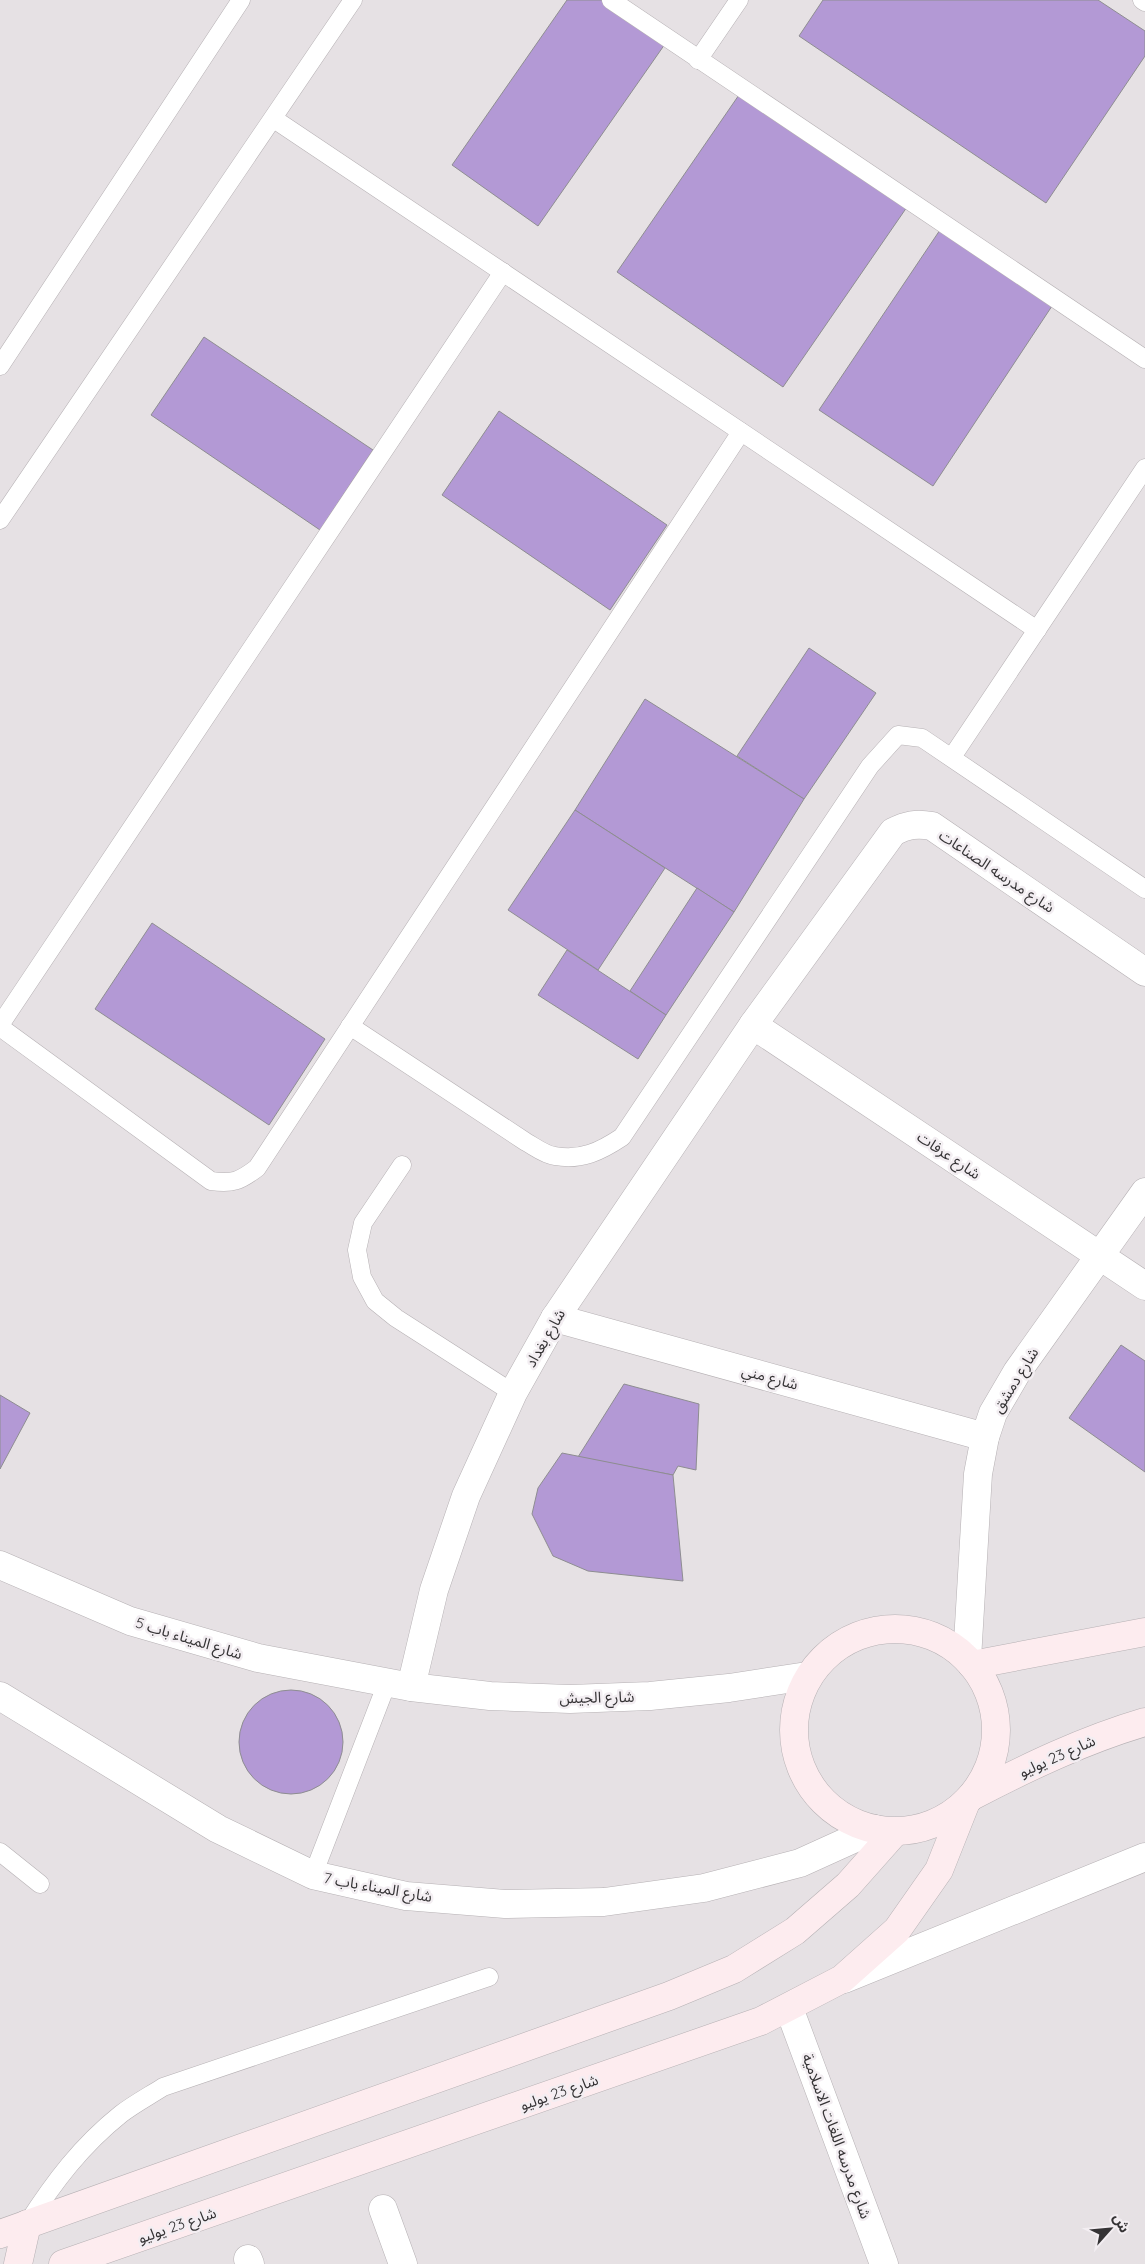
<svg xmlns="http://www.w3.org/2000/svg" width="1145" height="2264" viewBox="0 0 1145 2264" font-family="Quicksand,'Noto Sans Arabic',sans-serif">
	<rect width="100%" height="100%" fill="#e6e1e4"/>
	<g fill="#b399d5" stroke="#8e8d91">
		<polygon points="567,0 603,0 665,44 538,226 452,165"/>
		<polygon points="823,0 1098,0 1145,31 1145,56 1046,203 799,36"/>
		<polygon points="741,92 907,207 783,387 617,272"/>
		<polygon points="942,227 1054,303 933,486 819,410"/>
		<polygon points="204,337 373,450 320,530 151,415"/>
		<polygon points="499,411 667,525 610,610 442,495"/>
		<polygon points="809,648 876,693 804,799 737,756"/>
		<polygon points="645,699 804,799 734,912 575,810"/>
		<polygon points="575,810 665,868 598,970 508,910"/>
		<polygon points="697,888 734,912 666,1015 630,991"/>
		<polygon points="152,923 325,1039 269,1125 95,1009"/>
		<polygon points="567,950 666,1015 638,1059 538,995"/>
		<polygon points="1121,1345 1145,1361 1145,1472 1069,1418"/>
		<polygon points="624,1384 699,1404 696,1470 678,1466 673,1475 578,1457"/>
		<polygon points="0,1395 30,1413 0,1469"/>
		<polygon points="562,1453 673,1475 683,1581 588,1571 553,1556 532,1514 538,1488"/>
		<circle cx="291" cy="1742" r="52"/>
	</g>
	<g fill="none" stroke-linecap="round" stroke-linejoin="round">
		<defs>
			<g id="service">
				<polyline points="611,0 1145,359"/>
				<polyline points="1142,0 1145,2"/>
				<polyline points="698,60 739,0"/>
				<polyline points="274,119 1037,630"/>
				<polyline points="0,366 241,0"/>
				<polyline points="0,520 353,0"/>
				<polyline points="952,757 1145,468"/>
				<polyline points="0,1025 503,272"/>
				<path d="M350,1026L526,1142C535,1147 545,1155 555,1156C581,1161 601,1151 622,1137L870,766L898,735L922,738L1145,889"/>
				<path d="M0,1027L211,1181C233,1184 240,1181 257,1168L741,432"/>
				<polyline points="402,1165 363,1223 357,1250 362,1277 375,1301 396,1318 513,1393"/>
				<polyline points="0,1852 40,1884"/>
				<polyline points="313,1875 387,1683"/>
				<path d="M27,2224C54,2182 81,2146 121,2114C134,2104 149,2096 163,2087L489,1977"/>
			</g>
			<g id="minor">
				<polyline points="753,1025 1145,1286"/>
				<polyline points="555,1318 985,1437"/>
				<polyline points="0,1565 130,1621 258,1658 411,1687 490,1696 570,1699 650,1696 729,1688 807,1676"/>
				<polyline points="967,1659 978,1474 985,1437 993,1413 1017,1372 1145,1192"/>
				<path d="M411,1687L434,1590L466,1496L513,1393L555,1318L753,1025L893,832C907,825 916,823 932,826L1145,972"/>
				<polyline points="0,1696 218,1829 313,1875 406,1896 505,1904 604,1902 704,1888 800,1863 875,1829"/>
				<polyline points="844,1979 1145,1857"/>
				<polyline points="789,2008 884,2264"/>
				<polyline points="383,2209 403,2264"/>
				<polyline points="248,2259 250,2264"/>
			</g>
			<g id="secondary">
				<circle cx="895" cy="1730" r="101"/>
				<polyline points="972,1665 1145,1632"/>
				<path d="M972,1796C1028,1767 1084,1740 1145,1722"/>
				<polyline points="0,2234 669,1996 734,1969 795,1931 848,1885 895,1832"/>
				<polyline points="18,2264 27,2224"/>
				<polyline points="63,2264 761,2021 842,1979 897,1930 939,1870 966,1802"/>
			</g>
		</defs>
		<use href="#service" stroke="#b6b1b4" stroke-width="19"/>
		<use href="#minor" stroke="#b6b1b4" stroke-width="29"/>
		<use href="#secondary" stroke="#b6b1b4" stroke-width="29"/>
		<use href="#service" stroke="#fff" stroke-width="18"/>
		<use href="#minor" stroke="#fff" stroke-width="28"/>
		<use href="#secondary" stroke="#fdecef" stroke-width="28"/>
	</g>
	<g text-anchor="middle" dominant-baseline="central" stroke-width="5" stroke-linejoin="round" paint-order="stroke">
		<g font-size="15" fill="#353335" stroke="#f3eef2">
			<text transform="translate(997 871) rotate(34)">شارع مدرسه الصناعات</text>
			<text transform="translate(949 1155) rotate(34)">شارع عرفات</text>
			<text transform="translate(545 1338) rotate(-60)">شارع بغداد</text>
			<text transform="translate(770 1377) rotate(15)">شارع مني</text>
			<text transform="translate(1015 1380) rotate(-58)">شارع دمشق</text>
			<text transform="translate(189 1638) rotate(17)">شارع الميناء باب 5</text>
			<text transform="translate(597 1697) rotate(-1)">شارع الجيش</text>
			<text transform="translate(1057 1756) rotate(-24)">شارع 23 يوليو</text>
			<text transform="translate(378 1887) rotate(10)">شارع الميناء باب 7</text>
			<text transform="translate(559 2092) rotate(-19)">شارع 23 يوليو</text>
			<text transform="translate(837 2136) rotate(70)">شارع مدرسه اللغات الاسلامية</text>
			<text transform="translate(177 2225) rotate(-19)">شارع 23 يوليو</text>
		</g>
	</g>
	<g transform="translate(1110 2229) rotate(63)" stroke="#f3eef2" stroke-width="4" paint-order="stroke">
	<path d="M0-4L9 19L0 12L-9 19Z" fill="#353335"/>
	<text y="-8" font-size="14" font-weight="bold" text-anchor="middle" fill="#353335">ش</text>
	</g>
</svg>
